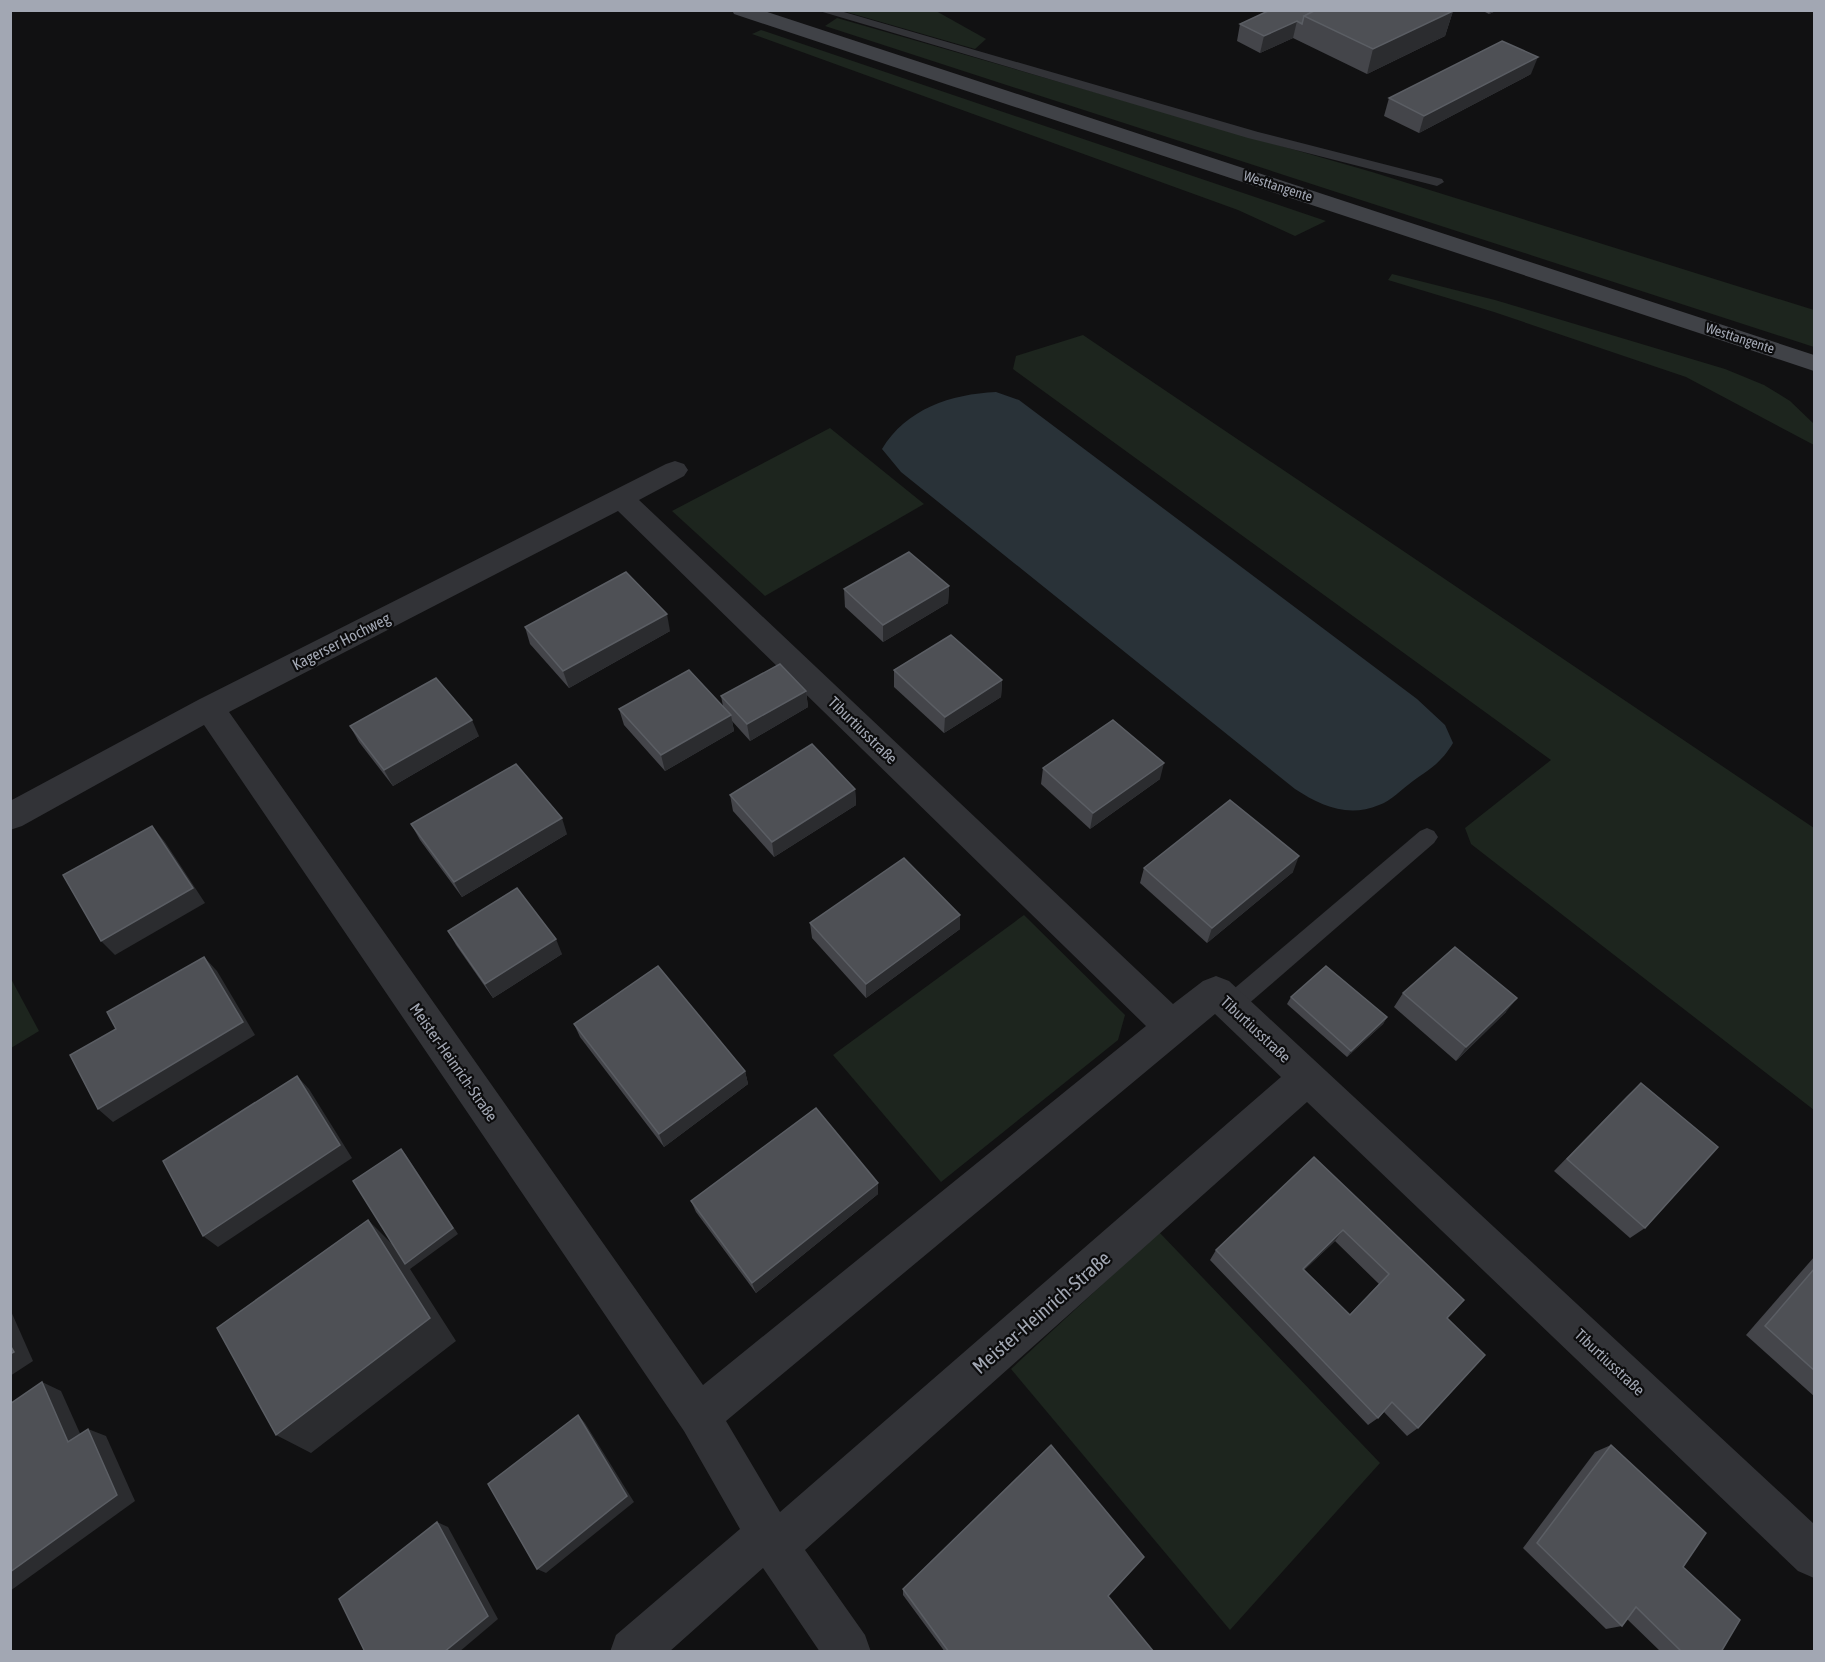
<svg xmlns="http://www.w3.org/2000/svg" width="1825" height="1662" viewBox="0 0 1825 1662" font-family="'Asap Condensed',sans-serif">
	<rect width="100%" height="100%" fill="#111112"/>
	<g fill="#1d251e">
		<polygon points="843,11 936,11 986,39 975,49"/>
		<polygon points="837,18 1372,172 1814,310 1814,347 825,26"/>
		<polygon points="761,30 1326,221 1295,236 1238,210 752,34"/>
		<polygon points="1392,274 1495,300 1725,369 1764,385 1790,401 1814,424 1814,445 1686,377 1494,312 1388,280"/>
		<polygon points="1083,335 1814,828 1814,1110 1471,844 1465,828 1551,760 1013,369 1016,356"/>
		<polygon points="830,428 924,504 765,596 672,511"/>
		<polygon points="1024,915 1125,1015 1118,1040 941,1182 833,1055"/>
		<polygon points="10,977 39,1031 11,1048 10,1048"/>
		<polygon points="1159,1232 1380,1463 1230,1630 1011,1369"/>
	</g>
	<path fill="#293238" d="M996,392L1019,400L1417,699L1445,725L1453,743C1441,763 1431,768 1413,781C1402,789 1391,801 1379,805C1348,818 1321,806 1295,789L901,472L882,449C906,409 951,394 996,392Z"/>
	<g fill="none" stroke-linecap="round" stroke-linejoin="round">
		<g fill="#323337" fill-rule="evenodd">
			<polygon points="816,10 837,10 1258,132 1442,179 1444,182 1437,186 1248,138"/>
			<polygon points="1427,828 1434,831 1438,837 1434,843 1239,1012 1231,1015 1223,1012 1220,1005 1223,998 1420,831"/>
		</g>
		<path fill="#323337" fill-rule="evenodd" d="M675,461L684,464L688,470L684,476L639,500L1173,1004L1203,981L1216,976L1229,981L1814,1524V1578L1798,1571L1307,1102L805,1550L865,1635L871,1652H820L763,1568L669,1652H610L616,1635L740,1529L684,1431L204,725L22,826L10,830V801L198,700L666,464ZM618,511L1146,1026L703,1385L229,712ZM1215,1014L1281,1077L780,1512L726,1421Z"/>
		<polygon fill="#404247" fill-rule="evenodd" points="732,10 761,10 1814,355 1814,371 734,14"/>
	</g>
	<g fill="#44454a" fill-rule="evenodd">
		<polygon points="1270,10 1453,11 1445,36 1367,74 1293,38 1260,53 1237,41 1240,24"/>
		<polygon points="1481,10 1498,10 1489,14"/>
		<polygon points="1531,74 1419,133 1384,116 1389,98"/>
		<polygon points="949,586 948,603 883,642 845,607 844,589"/>
		<polygon points="525,627 670,631 569,688 530,644"/>
		<polygon points="894,670 1002,680 1001,697 944,733 894,687"/>
		<polygon points="806,691 808,707 750,741 732,721 734,731 665,771 624,725 619,709 723,706 721,696"/>
		<polygon points="350,726 479,736 393,786 359,742"/>
		<polygon points="1043,768 1160,779 1090,829 1041,784"/>
		<polygon points="855,789 856,805 774,857 733,811 730,795"/>
		<polygon points="411,824 567,834 462,897 420,840"/>
		<polygon points="1144,868 1293,872 1207,943 1140,883"/>
		<polygon points="810,923 960,929 866,998 812,938"/>
		<polygon points="448,931 562,954 493,998 456,945"/>
		<polygon points="1403,993 1506,1012 1456,1061 1394,1007"/>
		<polygon points="1291,997 1387,1017 1383,1024 1347,1057 1287,1004"/>
		<polygon points="574,1024 745,1071 748,1084 664,1147 580,1037"/>
		<polygon points="1641,1083 1645,1228 1630,1238 1554,1171 1627,1096"/>
		<path d="M1314,1157L1447,1318L1418,1428L1407,1436L1384,1412L1378,1418L1368,1425L1210,1260L1216,1250ZM1335,1241L1379,1284L1349,1315L1304,1270Z"/>
		<polygon points="878,1194 756,1293 696,1212 691,1201"/>
		<polygon points="1815,1256 1815,1397 1746,1335"/>
		<polygon points="1611,1445 1683,1567 1721,1652 1661,1652 1627,1619 1622,1626 1606,1629 1523,1548 1595,1452"/>
		<polygon points="903,1589 1108,1596 1154,1652 945,1652 903,1595"/>
	</g>
	<g fill="#2b2c2f">
		<polygon points="1491,10 1498,10 1489,14"/>
		<polygon points="1453,11 1445,36 1367,74 1373,49"/>
		<polygon points="1297,21 1293,38 1260,53 1264,36"/>
		<polygon points="1538,57 1531,74 1419,133 1424,116"/>
		<polygon points="949,586 948,603 883,642 883,625"/>
		<polygon points="667,614 670,631 569,688 563,671"/>
		<polygon points="1002,680 1001,697 944,733 945,717"/>
		<polygon points="806,691 808,707 750,741 747,724"/>
		<polygon points="731,715 734,731 665,771 661,755"/>
		<polygon points="472,720 479,736 393,786 384,770"/>
		<polygon points="1164,763 1160,779 1090,829 1093,813"/>
		<polygon points="855,789 856,805 774,857 772,842"/>
		<polygon points="562,818 567,834 462,897 454,882"/>
		<polygon points="152,826 165,842 205,903 115,955 101,941"/>
		<polygon points="1299,856 1293,872 1207,943 1212,928"/>
		<polygon points="960,915 960,929 866,998 866,984"/>
		<polygon points="556,939 562,954 493,998 485,984"/>
		<polygon points="204,957 217,971 255,1035 113,1122 98,1109"/>
		<polygon points="1517,998 1506,1012 1456,1061 1466,1047"/>
		<polygon points="1387,1017 1383,1024 1347,1057 1351,1051"/>
		<polygon points="745,1071 748,1084 664,1147 659,1134"/>
		<polygon points="297,1076 309,1089 352,1158 218,1247 203,1236"/>
		<polygon points="401,1149 406,1155 458,1234 410,1269 456,1341 311,1453 276,1435 368,1220 396,1248"/>
		<polygon points="878,1183 878,1194 756,1293 752,1283"/>
		<polygon points="1343,1230 1335,1241 1295,1279 1303,1269"/>
		<polygon points="10,1309 33,1361 10,1376"/>
		<polygon points="42,1382 61,1391 87,1449 68,1442"/>
		<polygon points="578,1415 585,1423 634,1502 546,1573 537,1569"/>
		<polygon points="88,1429 106,1436 135,1501 10,1591 10,1572"/>
		<polygon points="437,1522 448,1527 498,1619 459,1652 444,1652"/>
	</g>
	<g fill="#4e5055" stroke="#5b5e64" stroke-width="1.5" fill-rule="evenodd">
		<polygon points="1270,10 1316,10 1304,16 1302,24 1297,21 1264,36 1240,24"/>
		<polygon points="1316,10 1452,10 1453,11 1373,49 1304,16"/>
		<polygon points="1502,41 1538,57 1424,116 1389,98"/>
		<polygon points="909,552 949,586 883,625 844,589"/>
		<polygon points="626,572 667,614 563,671 525,627"/>
		<polygon points="951,635 1002,680 945,717 894,670"/>
		<polygon points="780,664 806,691 747,724 721,696"/>
		<polygon points="689,670 731,715 661,755 619,709"/>
		<polygon points="436,678 472,720 384,770 350,726"/>
		<polygon points="1113,720 1164,763 1093,813 1043,768"/>
		<polygon points="812,744 855,789 772,842 730,795"/>
		<polygon points="516,764 562,818 454,882 411,824"/>
		<polygon points="1230,800 1299,856 1212,928 1144,868"/>
		<polygon points="152,826 193,888 101,941 63,875"/>
		<polygon points="904,858 960,915 866,984 810,923"/>
		<polygon points="517,888 556,939 485,984 448,931"/>
		<polygon points="1455,947 1517,998 1466,1047 1403,993"/>
		<polygon points="204,957 243,1022 98,1109 70,1055 116,1029 107,1012"/>
		<polygon points="658,966 745,1071 659,1134 574,1024"/>
		<polygon points="1326,966 1387,1017 1351,1051 1291,997"/>
		<polygon points="297,1076 340,1145 203,1236 163,1161"/>
		<polygon points="1641,1083 1718,1147 1645,1228 1567,1159"/>
		<polygon points="816,1108 878,1183 752,1283 691,1201"/>
		<polygon points="401,1149 453,1228 405,1264 353,1181"/>
		<path d="M1314,1157L1464,1300L1447,1318L1485,1355L1418,1428L1392,1402L1378,1418L1216,1250ZM1343,1230L1389,1274L1350,1315L1303,1269Z"/>
		<polygon points="368,1220 430,1318 276,1435 217,1328"/>
		<polygon points="1815,1268 1815,1371 1765,1326"/>
		<polygon points="10,1345 14,1352 10,1354"/>
		<polygon points="42,1382 68,1442 88,1429 117,1495 10,1572 10,1404"/>
		<polygon points="578,1415 627,1496 537,1569 488,1484"/>
		<polygon points="1051,1445 1144,1557 1108,1596 1154,1652 949,1652 903,1589"/>
		<polygon points="1611,1445 1706,1533 1683,1567 1740,1620 1721,1652 1682,1652 1636,1607 1622,1626 1537,1543"/>
		<polygon points="437,1522 488,1616 444,1652 365,1652 339,1599"/>
	</g>
	<g text-anchor="middle" dominant-baseline="central" stroke-width="4.5" stroke-linejoin="round" paint-order="stroke">
		<g font-size="14" fill="#a2a7b3" stroke="#0c0c0d">
			<text transform="translate(1278 186) rotate(18)">Westtangente</text>
			<text transform="translate(1740 338) rotate(18)">Westtangente</text>
		</g>
		<g font-size="16" fill="#a2a7b3" stroke="#0c0c0d">
			<text transform="translate(341 641) rotate(-27)">Kagerser Hochweg</text>
			<text transform="translate(863 730) rotate(44)">Tiburtiusstraße</text>
			<text transform="translate(1256 1029) rotate(43)">Tiburtiusstraße</text>
			<text transform="translate(454 1062) rotate(55)">Meister-Heinrich-Straße</text>
			<text transform="translate(1610 1362) rotate(43)">Tiburtiusstraße</text>
		</g>
		<g font-size="20" fill="#a2a7b3" stroke="#0c0c0d">
			<text transform="translate(1041 1312) rotate(-41)">Meister-Heinrich-Straße</text>
		</g>
	</g>
	<rect width="1825" height="1662" fill="none" stroke="#a2a7b3" stroke-width="24"/>
</svg>
